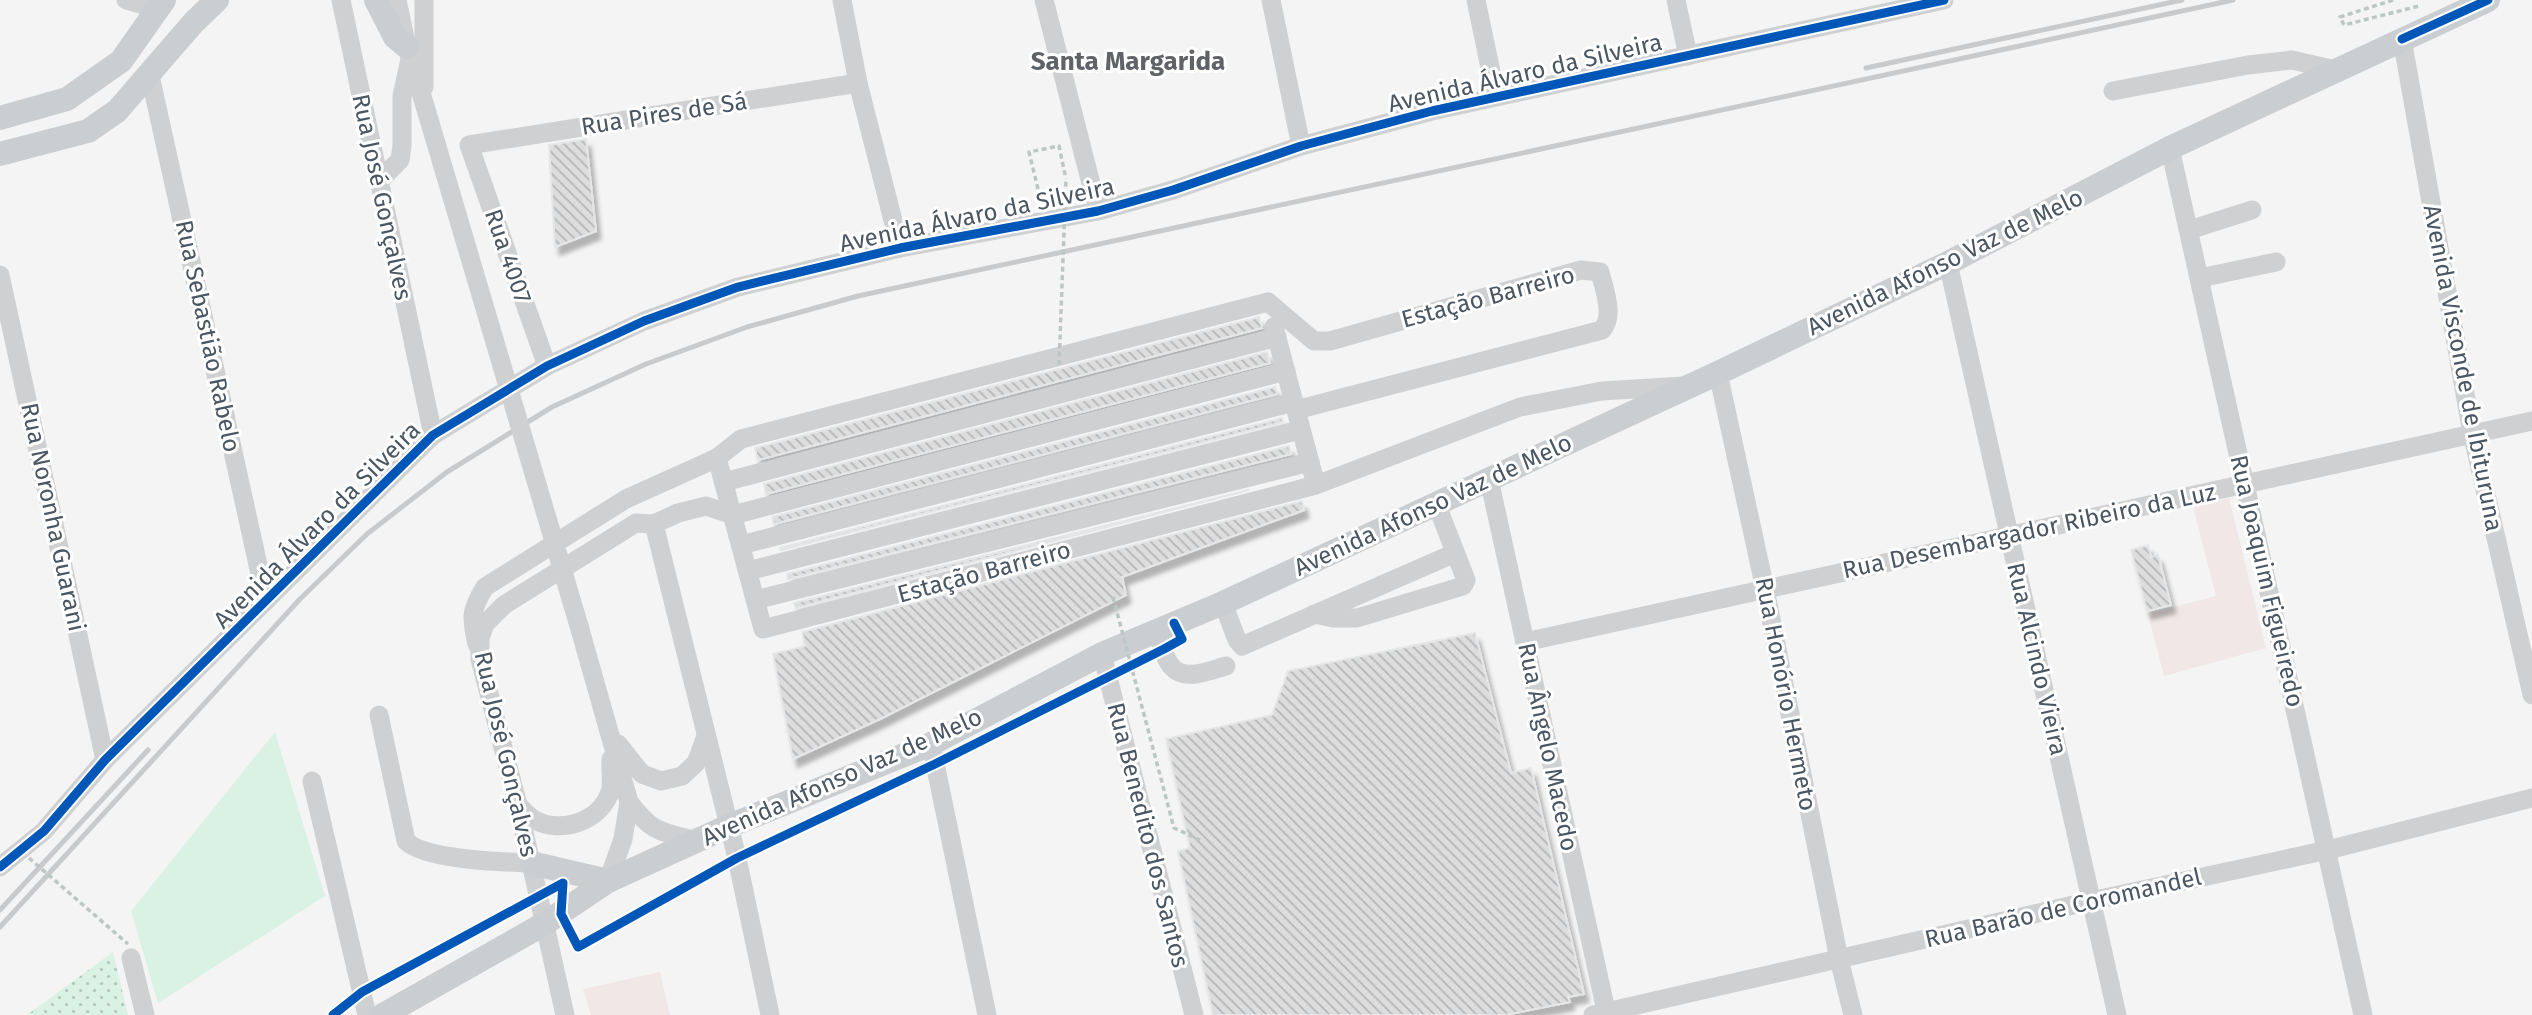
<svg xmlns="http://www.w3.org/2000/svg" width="2532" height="1015" viewBox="0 0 2532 1015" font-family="'Fira Sans',sans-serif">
	<defs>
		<pattern id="grass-dots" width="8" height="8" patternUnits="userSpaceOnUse" patternTransform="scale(1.75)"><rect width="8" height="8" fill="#d9f2e3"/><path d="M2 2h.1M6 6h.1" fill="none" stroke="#b2c7bb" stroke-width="1.8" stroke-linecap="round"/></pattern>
		<pattern id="building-back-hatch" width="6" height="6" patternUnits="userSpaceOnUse" patternTransform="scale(1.75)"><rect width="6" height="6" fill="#ddddde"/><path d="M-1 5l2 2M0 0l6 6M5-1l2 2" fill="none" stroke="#b5b6b7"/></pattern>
		<filter id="shadow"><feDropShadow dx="4.5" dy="8" stdDeviation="2" flood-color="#0004"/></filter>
	</defs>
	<rect width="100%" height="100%" fill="#f4f4f4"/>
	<g fill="#f1e7e6">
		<polygon points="2229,498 2266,648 2164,676 2148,614 2216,596 2193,507"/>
		<polygon points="660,972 670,1015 591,1015 583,989"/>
	</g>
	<polygon fill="url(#grass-dots)" points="113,952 128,1015 27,1015"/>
	<polygon fill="#d9f2e3" points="275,732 325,896 158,1003 131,911"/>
	<g fill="url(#building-back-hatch)" stroke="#e5e6e7" stroke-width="2" filter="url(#shadow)">
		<polygon points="586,139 596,231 555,247 549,145"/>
		<polygon points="1259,317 1262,328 758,460 755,448"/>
		<polygon points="1267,352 1270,363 766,494 764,484"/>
		<polygon points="1275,387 1277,394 774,524 772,517"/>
		<polygon points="1282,418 1283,422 781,550 780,548"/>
		<polygon points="1289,446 1291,454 788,579 787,574"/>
		<polygon points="1249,490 796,608 794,603"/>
		<polygon points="1302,501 1304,510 1122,577 1126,595 880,719 793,759 773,654 805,646 802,632"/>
		<polygon points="2148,545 2151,557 2158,555 2171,605 2147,611 2131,550"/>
		<polygon points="1475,633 1511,773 1531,768 1584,994 1568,997 1570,1002 1505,1015 1213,1015 1178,851 1190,848 1166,739 1272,715 1288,671"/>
	</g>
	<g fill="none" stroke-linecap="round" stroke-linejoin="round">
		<g stroke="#bcc7c4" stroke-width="3.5" stroke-dasharray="5 3.5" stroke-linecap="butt">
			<polyline points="2393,0 2340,17 2344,25 2419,6"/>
			<polyline points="1038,189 1029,152 1059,146 1066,179"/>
		</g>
		<g stroke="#ced0d2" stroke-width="19">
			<polyline points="126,0 157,9"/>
			<polyline points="341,0 433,435"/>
			<polyline points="397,0 407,47 425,106"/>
			<polyline points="424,0 424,87"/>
			<polyline points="842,0 858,83 900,248"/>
			<polyline points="1044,0 1098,211"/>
			<polyline points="1271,0 1301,146"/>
			<polyline points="1476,0 1496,96"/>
			<polyline points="1676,0 1688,56"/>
			<polyline points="2402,39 2472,433 2532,695"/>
			<polyline points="149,71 266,601"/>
			<polyline points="2113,91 2248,65 2292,60 2336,70"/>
			<polyline points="2170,148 2363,1015"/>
			<polyline points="379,181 400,160 402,146 402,96 410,59"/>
			<polyline points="2189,230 2252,210"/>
			<polyline points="1948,263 2117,1015"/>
			<polyline points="0,275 105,760"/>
			<polyline points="2200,278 2276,262"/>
			<path d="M1268,302L1314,341H1330L1581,270L1600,272C1604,290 1615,315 1602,330L1296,410"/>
			<polyline points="1274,327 1313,474"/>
			<polyline points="547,366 469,145 858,83"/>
			<polyline points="1718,373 1765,589 1839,959 1853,1015"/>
			<polyline points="717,458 763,629 1316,485 1520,407 1602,391 1683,386"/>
			<polyline points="1489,479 1607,1015"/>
			<polyline points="724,482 1277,337"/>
			<polyline points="654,524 737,858 770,1015"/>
			<polyline points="741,545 1294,402"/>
			<polyline points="748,571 1300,430"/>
			<polyline points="755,600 1310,462"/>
			<polyline points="1223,603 1237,640 1242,646 1455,553"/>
			<polyline points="1314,614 1333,618 1357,618 1463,586 1466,580 1436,503"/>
			<path d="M579,626L629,802C652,833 661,832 697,841"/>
			<path d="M1157,630C1161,641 1164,659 1172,667C1185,682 1211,670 1226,666"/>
			<polyline points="1525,642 2532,421"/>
			<path d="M477,644C471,618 470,611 485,587L626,499L717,458L741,439L1268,302"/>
			<polyline points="1102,654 1194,1015"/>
			<path d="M379,715L406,841C425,860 502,862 531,863"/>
			<polyline points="618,744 642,774 661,781 682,776 696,763 706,736"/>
			<polyline points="931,744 987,1015"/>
			<polyline points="312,781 367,1015"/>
			<path d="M518,805C523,810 529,817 535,820C560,834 600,822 610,792C613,783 610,769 611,759"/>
			<polyline points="0,867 44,831 105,760 433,435 547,366 644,321 738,287 900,248 1098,211 1173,190 1301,146 1432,111 1944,0"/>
			<polyline points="608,881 623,839 629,802"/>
			<polyline points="131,958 145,1015"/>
			<polyline points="565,1015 518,805 480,659 480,638 485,624 504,605 636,523 654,524 678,513 706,506 733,515 1286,371"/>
			<polyline points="1593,1015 2091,901 2328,850 2532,798"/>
		</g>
		<g stroke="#caced1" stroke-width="24">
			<polyline points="376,0 395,37 407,47"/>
			<polyline points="0,118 67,99 121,61 164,0"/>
			<polyline points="0,154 88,131 117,111 194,22 217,0"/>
			<polyline points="531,863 608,881"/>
			<polyline points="383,1015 544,924 608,881 729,826 931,744 1102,654 1223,603 1718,373 1948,263 2170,148 2488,0"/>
		</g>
		<g stroke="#c9cacc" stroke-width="5">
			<polyline points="1866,68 2182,0"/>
			<polyline points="0,910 148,750"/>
			<polyline points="0,927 300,599 367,534 447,472 552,407 646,364 747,327 858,296 2233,0"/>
		</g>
		<g stroke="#bcc7c4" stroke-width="3.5" stroke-dasharray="5 3.5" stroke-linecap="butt">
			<polyline points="1059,365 1066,179"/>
			<polyline points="1113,597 1174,828 1200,840"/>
			<polyline points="29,858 128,944"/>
		</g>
		<polyline stroke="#ced0d2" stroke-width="19" points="425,106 579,626"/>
		<defs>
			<g id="cycleway">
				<polyline points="2402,39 2488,0"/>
				<polyline points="0,867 44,831 105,760 433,435 547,366 644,321 738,287 900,248 1098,211 1173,190 1301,146 1432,111 1944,0"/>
				<polyline points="333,1015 362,992 563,883 561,914 578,947 737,858 935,764 1164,649 1182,639 1174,623"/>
			</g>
		</defs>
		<use href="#cycleway" stroke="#fff" stroke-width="13"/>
		<use href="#cycleway" stroke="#0057b8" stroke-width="9"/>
	</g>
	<g text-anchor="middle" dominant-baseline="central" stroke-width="6" stroke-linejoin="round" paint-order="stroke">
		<g font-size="24" fill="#4a5661" stroke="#fff">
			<text transform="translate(1525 73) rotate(-13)">Avenida Álvaro da Silveira</text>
			<text transform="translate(664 114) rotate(-9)">Rua Pires de Sá</text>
			<text transform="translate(382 197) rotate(78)">Rua José Gonçalves</text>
			<text transform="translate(977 215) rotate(-12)">Avenida Álvaro da Silveira</text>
			<text transform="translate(508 256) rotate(71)">Rua 4007</text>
			<text transform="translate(1945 262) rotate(-26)">Avenida Afonso Vaz de Melo</text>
			<text transform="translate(1488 297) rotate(-15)">Estação Barreiro</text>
			<text transform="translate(208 336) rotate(78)">Rua Sebastião Rabelo</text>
			<text transform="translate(2463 368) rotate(79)">Avenida Visconde de Ibituruna</text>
			<text transform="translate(1433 505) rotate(-25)">Avenida Afonso Vaz de Melo</text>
			<text transform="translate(53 517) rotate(78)">Rua Noronha Guarani</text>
			<text transform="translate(317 525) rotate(-45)">Avenida Álvaro da Silveira</text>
			<text transform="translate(2029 531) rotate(-12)">Rua Desembargador Ribeiro da Luz</text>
			<text transform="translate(984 572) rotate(-15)">Estação Barreiro</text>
			<text transform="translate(2267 581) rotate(77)">Rua Joaquim Figueiredo</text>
			<text transform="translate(2037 659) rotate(77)">Rua Alcindo Vieira</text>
			<text transform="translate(1786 694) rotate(79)">Rua Honório Hermeto</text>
			<text transform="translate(1548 747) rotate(78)">Rua Ângelo Macedo</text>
			<text transform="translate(506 754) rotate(77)">Rua José Gonçalves</text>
			<text transform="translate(842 777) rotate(-24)">Avenida Afonso Vaz de Melo</text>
			<text transform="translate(1148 835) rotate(76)">Rua Benedito dos Santos</text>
			<text transform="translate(2063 908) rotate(-13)">Rua Barão de Coromandel</text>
		</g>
		<g font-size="26" font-weight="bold" fill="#5f6368" stroke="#fff">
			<text x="1128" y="61">Santa Margarida</text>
		</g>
	</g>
</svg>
